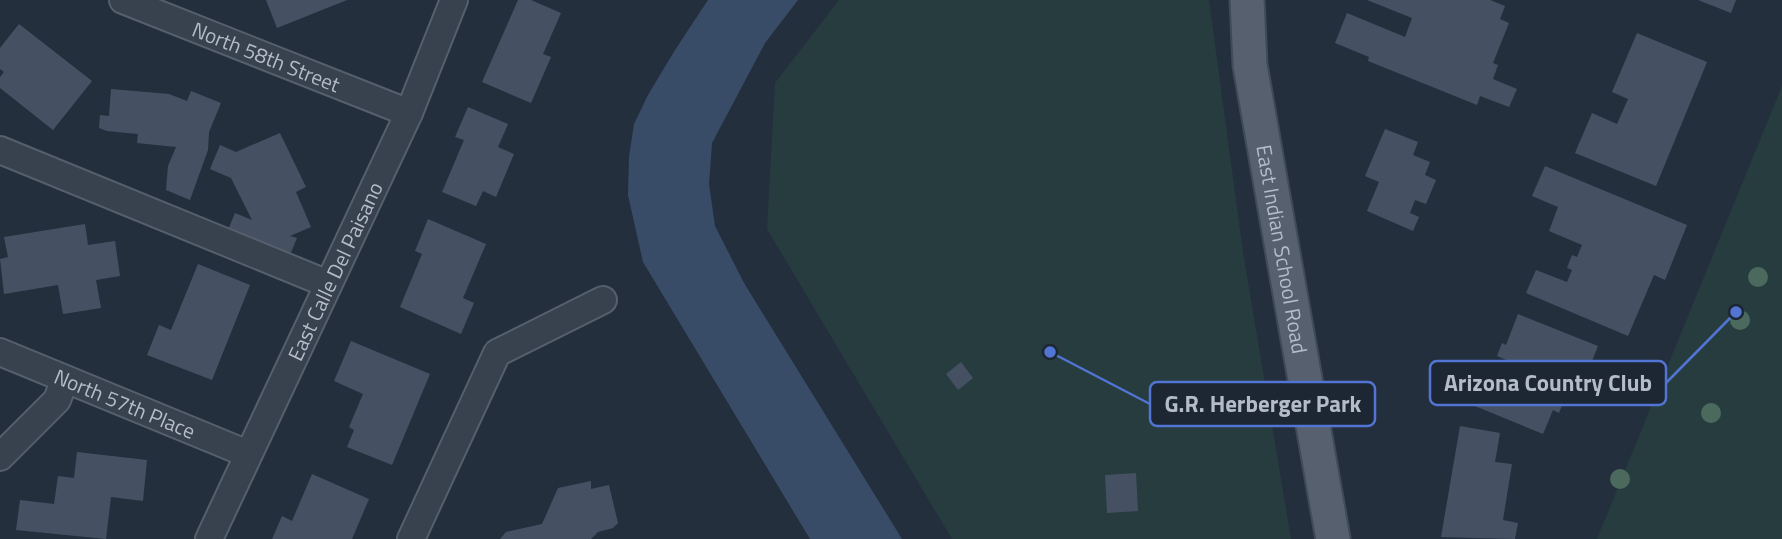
<svg xmlns="http://www.w3.org/2000/svg" width="1782" height="539" viewBox="0 0 1782 539" font-family="'Titillium Web',sans-serif">
	<rect width="100%" height="100%" fill="#242f3e"/>
	<g fill="#263c3f">
		<polygon points="839,0 1209,0 1243,252 1291,539 952,539 767,229 775,83"/>
		<polygon points="1782,86 1782,539 1597,539"/>
	</g>
	<polygon fill="#394c67" points="708,0 798,0 765,43 712,143 709,184 715,226 744,283 902,539 810,539 643,262 628,195 629,157 634,124 648,95 675,50"/>
	<g fill="#455162">
		<polygon points="266,0 347,0 277,28"/>
		<polygon points="518,0 531,0 561,13 543,54 551,57 531,103 482,82"/>
		<polygon points="1367,0 1490,0 1505,6 1500,19 1509,23 1493,63 1498,65 1493,79 1517,89 1509,107 1480,96 1477,105 1368,61 1369,57 1335,43 1347,13 1405,37 1412,18"/>
		<polygon points="1698,0 1736,0 1731,13"/>
		<polygon points="19,24 92,81 53,130 0,88 0,77 4,72 0,69 0,48"/>
		<polygon points="1637,33 1707,62 1656,186 1575,153 1592,113 1617,124 1628,99 1612,92"/>
		<polygon points="111,89 169,94 187,101 191,91 221,103 209,132 208,150 190,200 166,190 168,166 176,147 137,143 138,134 107,131 99,128 100,115 109,116"/>
		<polygon points="468,107 508,124 498,147 514,154 496,197 483,191 476,206 442,192 464,140 455,137"/>
		<polygon points="1385,129 1418,142 1413,155 1430,162 1425,175 1436,180 1426,204 1415,200 1410,213 1419,217 1413,231 1367,211 1379,182 1365,176"/>
		<polygon points="280,133 306,187 296,192 311,227 290,236 297,238 287,262 225,237 235,213 252,220 231,178 210,169 220,145 236,152"/>
		<polygon points="1545,166 1687,225 1665,280 1654,275 1628,336 1526,293 1536,270 1567,282 1572,270 1567,268 1572,255 1577,257 1582,245 1549,231 1558,207 1532,196"/>
		<polygon points="428,219 486,244 463,298 474,303 461,334 400,307 422,254 415,251"/>
		<polygon points="85,224 88,245 115,241 120,276 96,280 101,308 63,314 58,285 4,294 0,259 8,257 4,237"/>
		<polygon points="198,264 250,285 212,380 147,355 159,325 171,330"/>
		<polygon points="1518,314 1598,346 1577,399 1566,395 1559,413 1553,410 1543,434 1458,399 1470,368 1508,383 1503,395 1508,398 1521,366 1497,356 1502,343 1506,345"/>
		<polygon points="351,341 430,374 392,465 347,447 354,430 349,427 363,394 334,381"/>
		<polygon points="961,362 973,378 958,390 946,374"/>
		<polygon points="1460,426 1500,433 1495,462 1512,464 1503,520 1518,523 1515,539 1441,537"/>
		<polygon points="77,452 147,460 143,501 111,497 106,539 16,530 20,500 54,504 58,476 74,478"/>
		<polygon points="1136,473 1138,511 1107,513 1105,475"/>
		<polygon points="312,474 369,499 352,539 272,539 282,516 292,521"/>
		<polygon points="591,481 591,489 609,485 618,523 613,528 598,532 591,539 500,539 506,532 542,524 558,488"/>
	</g>
	<g fill="none" stroke-linecap="round" stroke-linejoin="round">
		<defs>
			<g id="minor">
				<path id="s1" d="M123,0L409,113"/>
				<polyline points="0,150 328,284"/>
				<path id="s2" d="M0,352L248,454"/>
				<polyline points="0,457 57,400 65,379"/>
				<path id="s3" d="M209,539L409,113L454,0"/>
				<polyline points="411,539 497,353 603,300"/>
			</g>
			<g id="major">
				<path id="s4" d="M1247,0L1250,65L1333,539"/>
			</g>
		</defs>
		<use href="#minor" stroke="#565f6c" stroke-width="30"/>
		<use href="#major" stroke="#414a57" stroke-width="37"/>
		<use href="#minor" stroke="#38414e" stroke-width="26"/>
		<use href="#major" stroke="#56606e" stroke-width="33"/>
	</g>
	<g fill="#4b6a5d">
		<circle cx="1758" cy="277" r="10"/>
		<circle cx="1740" cy="320" r="10"/>
		<circle cx="1711" cy="413" r="10"/>
		<circle cx="1620" cy="479" r="10"/>
	</g>
	<g text-anchor="middle" dominant-baseline="central" stroke-width="7" stroke-linejoin="round" paint-order="stroke">
		<g font-size="21" fill="#b4bcc9" stroke="#1d2633">
			<text stroke="none"><textPath href="#s1" startOffset="154">North 58th Street</textPath></text>
			<text stroke="none"><textPath href="#s4" startOffset="252">East Indian School Road</textPath></text>
			<text stroke="none"><textPath href="#s3" startOffset="296">East Calle Del Paisano</textPath></text>
			<text stroke="none"><textPath href="#s2" startOffset="135">North 57th Place</textPath></text>
		</g>
	</g>
	<path fill="none" stroke="#5274d3" stroke-width="2.5" d="M1736 312L1666 383M1050 352L1150 404"/>
	<g fill="#5274d3" stroke="#1d2633" stroke-width="2.5">
		<circle cx="1736" cy="312" r="7"/>
		<circle cx="1050" cy="352" r="7"/>
	</g>
	<g fill="#1d2633" stroke="#5274d3" stroke-width="2.5">
		<rect x="1430" y="361" width="236" height="44" rx="7"/>
		<rect x="1150" y="382" width="225" height="44" rx="7"/>
	</g>
	<g font-size="23" text-anchor="middle" font-weight="bold" fill="#b4bcc9">
		<text x="1548" y="391">Arizona Country Club</text>
		<text x="1263" y="412">G.R. Herberger Park</text>
	</g>
</svg>
